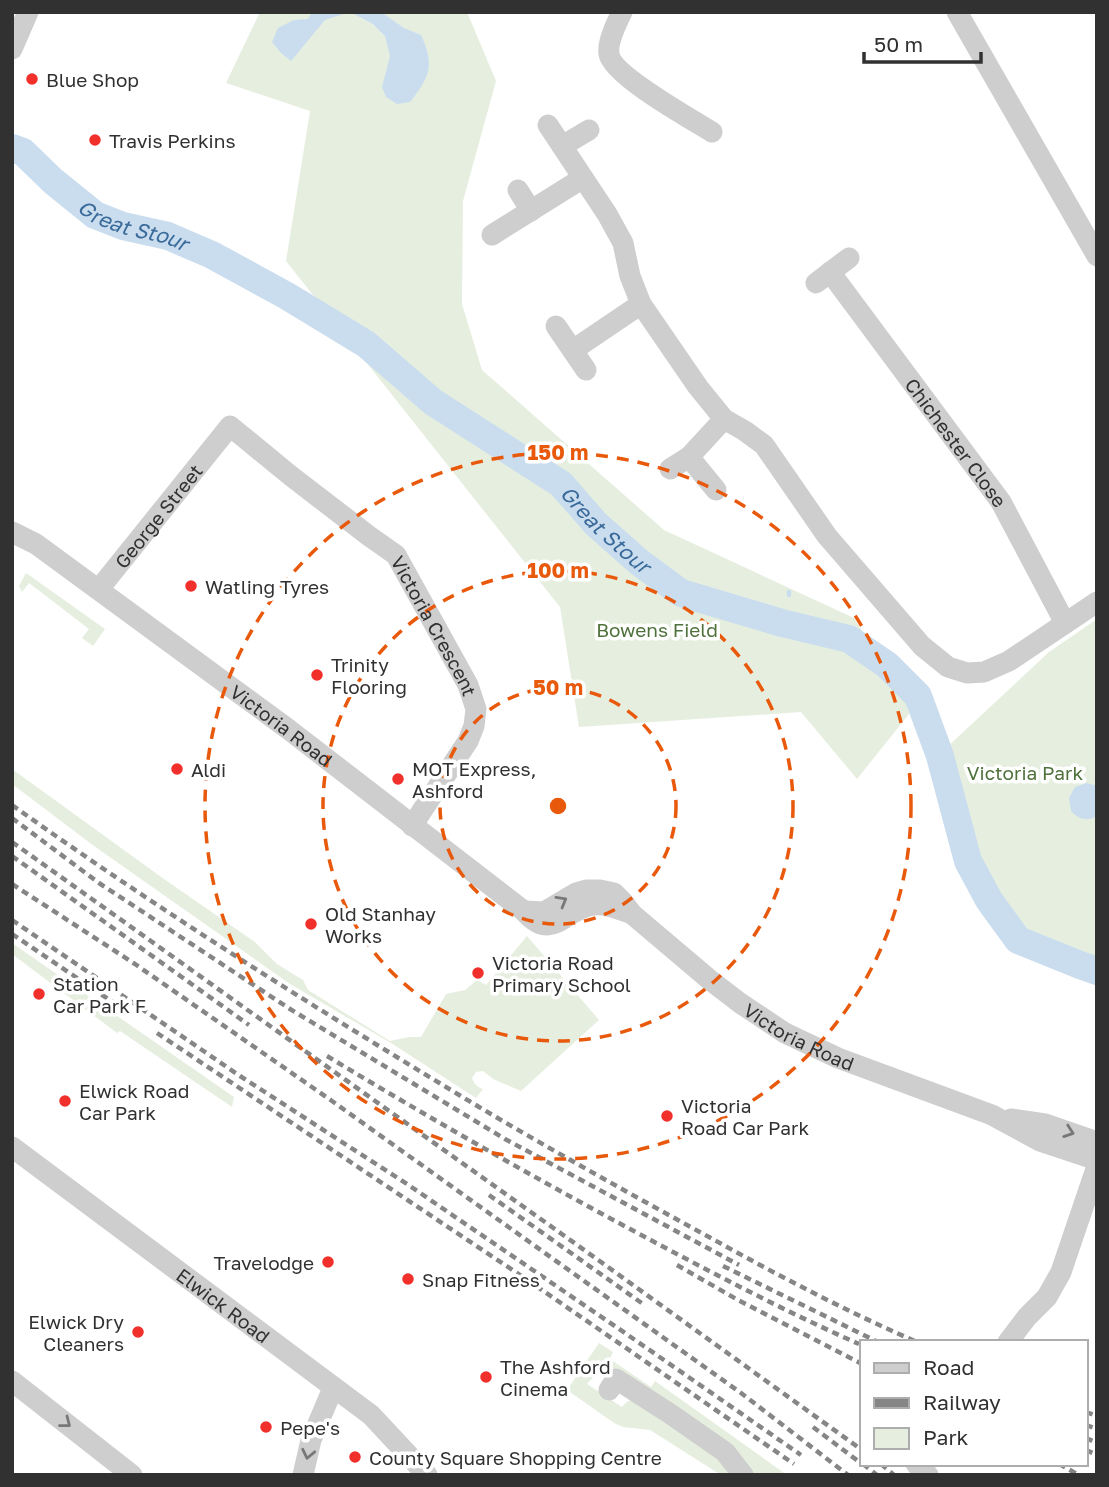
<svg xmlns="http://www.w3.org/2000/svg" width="1109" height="1487" viewBox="0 0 1109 1487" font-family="'Golos Text',sans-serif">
	<rect width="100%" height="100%" fill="#fff"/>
	<g fill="#e6efdf">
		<polygon points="260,12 467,12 496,81 463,201 462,304 482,370 664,530 854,618 913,709 857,779 801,712 579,727 560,607 286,261 310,111 226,83"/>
		<polygon points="26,573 105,629 93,646 82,638 89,629 29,583 22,592 19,586"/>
		<polygon points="1097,619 1097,961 1047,945 1026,935 1014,925 995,895 975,857 945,749 1049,652"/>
		<path d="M12,769L164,879L255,942L277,964L303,980L308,990L390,1041L409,1037H421L446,994L465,990L477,980L486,985L527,936L599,1020L521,1091L493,1079L483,1071L476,1072L472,1078C474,1084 477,1087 483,1089L476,1098L391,1043L290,984L94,846L12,784Z"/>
		<polygon points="12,943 234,1097 232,1107 120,1031 117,1033 12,954"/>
		<path d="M599,1343L613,1352L610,1359L651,1387L655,1381L787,1475H753L691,1421L606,1364L587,1384L622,1407C628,1400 630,1399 640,1399L739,1475H721L650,1430L623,1427L614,1423L567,1390Z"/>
	</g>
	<g fill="#caddef">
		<path d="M312,12H381L404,28L421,35C435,65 430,77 410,102L397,104L386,97L382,87L390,56L385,36L373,24L350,12L325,20L291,61L281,53L272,42L278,28L294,20L308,19Z"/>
		<path d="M1087,783L1097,786V816C1087,822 1078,819 1071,811L1069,798L1075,787Z"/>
	</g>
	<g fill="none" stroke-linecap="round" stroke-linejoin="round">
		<g stroke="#caddef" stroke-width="4.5">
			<polyline points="789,595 789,592"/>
			<polyline points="782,623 784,616"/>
		</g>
		<path stroke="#caddef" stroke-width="28" id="s1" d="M12,148L23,152L53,181L95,215L123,226L168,236L212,255L287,296L366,344L433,402L561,484L596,524L639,562L681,593L782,623L849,639L887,665L918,696L940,756L968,861L989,900L1018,940L1080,965L1097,971"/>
		<g stroke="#cecece" stroke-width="21">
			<path d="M622,12C617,22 607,42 609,54C612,75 691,119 712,132"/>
			<polyline points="957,12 1097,256"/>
			<polyline points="12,49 28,12"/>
			<polyline points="548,125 607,214 623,243 630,276 641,304 698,387 724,419 745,431 764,445 827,536 922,646 948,667 967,673 984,672 1009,661 1097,602"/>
			<polyline points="562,146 589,130"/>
			<polyline points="518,190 531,211"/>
			<polyline points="492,235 583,178"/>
			<path id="s2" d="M830,272L1001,502L1065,623"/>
			<polyline points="816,283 849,258"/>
			<polyline points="556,326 586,370"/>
			<polyline points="573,350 641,304"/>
			<polyline points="689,457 716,490"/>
			<polyline points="670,469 689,457 724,419"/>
			<path id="s3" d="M12,532L36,544L288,729L524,911C551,942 562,913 588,906C604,902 618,909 632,914"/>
			<path id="s4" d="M99,589L230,426L291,476L369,536L396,555L468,685L476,709L474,726L468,741L412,826"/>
			<path id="s5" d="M524,911L544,912L576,893L586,890H600L614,893L622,901L632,914L710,980L740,1003L785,1033L838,1058L992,1115L1040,1141L1097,1160"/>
			<polyline points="1011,1119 1045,1124 1097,1142"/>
			<path id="s6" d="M12,1147L371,1415L427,1475"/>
			<polyline points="1008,1342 1027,1317 1047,1297 1061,1272 1097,1166"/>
			<polyline points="12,1381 132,1475"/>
			<polyline points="609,1390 616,1379 669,1413 725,1452 743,1475"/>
			<polyline points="916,1464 928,1475"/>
			<polyline points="303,1475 311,1440 333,1388"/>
		</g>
		<g stroke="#868686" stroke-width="4.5" stroke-dasharray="7 5" stroke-linecap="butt">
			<path d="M12,805C163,913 320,1011 479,1107C555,1152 632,1195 709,1237C777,1275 846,1311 917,1342"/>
			<polyline points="12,818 99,883 290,1009 505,1139 739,1265"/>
			<polyline points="12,842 608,1267 862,1450"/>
			<polyline points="12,856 249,1025"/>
			<polyline points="12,884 135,964 332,1101 741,1393 848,1475"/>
			<polyline points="12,920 240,1076 407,1184 625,1333 801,1455"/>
			<polyline points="12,934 114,1003"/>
			<polyline points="157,1033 526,1279 794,1464"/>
			<path d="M327,1056C436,1122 547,1185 660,1245C726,1280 791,1314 859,1344"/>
			<polyline points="489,1195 643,1304"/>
			<polyline points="677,1265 738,1300 862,1364"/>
			<polyline points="723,1266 878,1342"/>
			<polyline points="1086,1412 1097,1416"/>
			<polyline points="1086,1425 1097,1429"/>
			<polyline points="813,1427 862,1464"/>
			<polyline points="1086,1438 1097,1443"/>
			<polyline points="1086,1450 1097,1455"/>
			<polyline points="863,1464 877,1475"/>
			<polyline points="881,1464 894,1475"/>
			<polyline points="1059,1464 1079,1475"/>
		</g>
	</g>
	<defs><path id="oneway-chevron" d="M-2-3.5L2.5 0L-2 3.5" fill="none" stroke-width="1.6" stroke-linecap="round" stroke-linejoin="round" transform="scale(1.75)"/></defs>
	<g stroke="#787878">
		<use href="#oneway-chevron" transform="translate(562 901) rotate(-30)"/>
		<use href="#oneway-chevron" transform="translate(1069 1132) rotate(19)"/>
		<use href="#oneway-chevron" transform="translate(66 1423) rotate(38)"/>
		<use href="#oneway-chevron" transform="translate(308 1454) rotate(102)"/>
	</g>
	<g fill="none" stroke="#e8590c" stroke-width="3.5" stroke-dasharray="12 9">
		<circle cx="558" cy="806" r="118"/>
		<circle cx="558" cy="806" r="235"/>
		<circle cx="558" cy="806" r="353"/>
	</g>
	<g fill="#f1302b" stroke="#fff" stroke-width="2.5">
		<circle cx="32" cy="79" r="7"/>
		<circle cx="95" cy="140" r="7"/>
		<circle cx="191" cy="586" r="7"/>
		<circle cx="317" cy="675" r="7"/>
		<circle cx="177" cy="769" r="7"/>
		<circle cx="398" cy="779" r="7"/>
		<circle cx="311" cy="924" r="7"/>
		<circle cx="478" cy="973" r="7"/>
		<circle cx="39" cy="994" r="7"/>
		<circle cx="65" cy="1101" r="7"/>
		<circle cx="667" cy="1116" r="7"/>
		<circle cx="328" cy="1262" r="7"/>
		<circle cx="408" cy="1279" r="7"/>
		<circle cx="138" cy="1332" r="7"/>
		<circle cx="486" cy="1377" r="7"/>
		<circle cx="266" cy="1427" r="7"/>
		<circle cx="355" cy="1457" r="7"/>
	</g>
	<g text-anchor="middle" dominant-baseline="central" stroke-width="7" stroke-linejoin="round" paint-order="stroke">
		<g font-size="19" fill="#313131" stroke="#fff" text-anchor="start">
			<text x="46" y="79">Blue Shop</text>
			<text x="109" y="140">Travis Perkins</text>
			<text x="205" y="586">Watling Tyres</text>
			<text x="331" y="664">Trinity<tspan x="331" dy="22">Flooring</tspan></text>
			<text x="412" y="768">MOT Express,<tspan x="412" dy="22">Ashford</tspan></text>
			<text x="191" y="769">Aldi</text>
			<text x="325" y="913">Old Stanhay<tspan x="325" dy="22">Works</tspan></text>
			<text x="492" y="962">Victoria Road<tspan x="492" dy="22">Primary School</tspan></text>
			<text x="53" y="983">Station<tspan x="53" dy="22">Car Park F</tspan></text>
			<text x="79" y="1090">Elwick Road<tspan x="79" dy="22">Car Park</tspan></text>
			<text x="681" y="1105">Victoria<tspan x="681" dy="22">Road Car Park</tspan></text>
			<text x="314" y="1262" text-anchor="end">Travelodge</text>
			<text x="422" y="1279">Snap Fitness</text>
			<text x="124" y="1321" text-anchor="end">Elwick Dry<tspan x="124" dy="22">Cleaners</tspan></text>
			<text x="500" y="1366">The Ashford<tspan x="500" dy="22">Cinema</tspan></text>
			<text x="280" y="1427">Pepe's</text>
			<text x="369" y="1457">County Square Shopping Centre</text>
		</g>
		<g font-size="19" fill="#313131" stroke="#fff">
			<text stroke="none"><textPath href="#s2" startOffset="212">Chichester Close</textPath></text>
			<text stroke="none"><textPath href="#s4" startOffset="94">George Street</textPath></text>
			<text stroke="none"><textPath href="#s4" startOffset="500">Victoria Crescent</textPath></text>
			<text stroke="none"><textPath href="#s3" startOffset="332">Victoria Road</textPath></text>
			<text stroke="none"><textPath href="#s5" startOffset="332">Victoria Road</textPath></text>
			<text stroke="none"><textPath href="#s6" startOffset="264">Elwick Road</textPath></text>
		</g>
		<g font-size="19" fill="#4f713b" stroke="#fff">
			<text x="657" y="629">Bowens Field</text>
			<text x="1025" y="772">Victoria Park</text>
		</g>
		<g font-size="21" font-style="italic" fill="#396a9a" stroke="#fff">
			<text stroke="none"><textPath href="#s1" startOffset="147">Great Stour</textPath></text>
			<text stroke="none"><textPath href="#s1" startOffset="714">Great Stour</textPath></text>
		</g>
	</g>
	<circle cx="558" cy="806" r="10" fill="#e8590c" stroke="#fff" stroke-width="3.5"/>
	<g font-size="21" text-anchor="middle" font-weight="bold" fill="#e8590c" stroke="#fff" stroke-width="7" stroke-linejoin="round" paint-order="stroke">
		<text x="558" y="460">150 m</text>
		<text x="558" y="578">100 m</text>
		<text x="558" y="695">50 m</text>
	</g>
	<rect width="1109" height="1487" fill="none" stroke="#313131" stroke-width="28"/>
	<rect x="860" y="1340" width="228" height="126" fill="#ffffff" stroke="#adadad" stroke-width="2"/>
	<rect x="874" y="1363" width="35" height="10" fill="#cecece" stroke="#adadad" stroke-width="2"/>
	<text x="923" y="1375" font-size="21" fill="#313131">Road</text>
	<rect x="874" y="1398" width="35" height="10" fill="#868686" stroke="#adadad" stroke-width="2"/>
	<text x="923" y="1410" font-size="21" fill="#313131">Railway</text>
	<rect x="874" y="1428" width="35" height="21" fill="#e6efdf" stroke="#adadad" stroke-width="2"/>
	<text x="923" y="1445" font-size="21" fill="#313131">Park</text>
	<path d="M864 52v10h117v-10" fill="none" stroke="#313131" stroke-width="3.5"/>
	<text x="874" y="52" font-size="21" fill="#313131" stroke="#ffffff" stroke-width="5" paint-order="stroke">50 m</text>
</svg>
